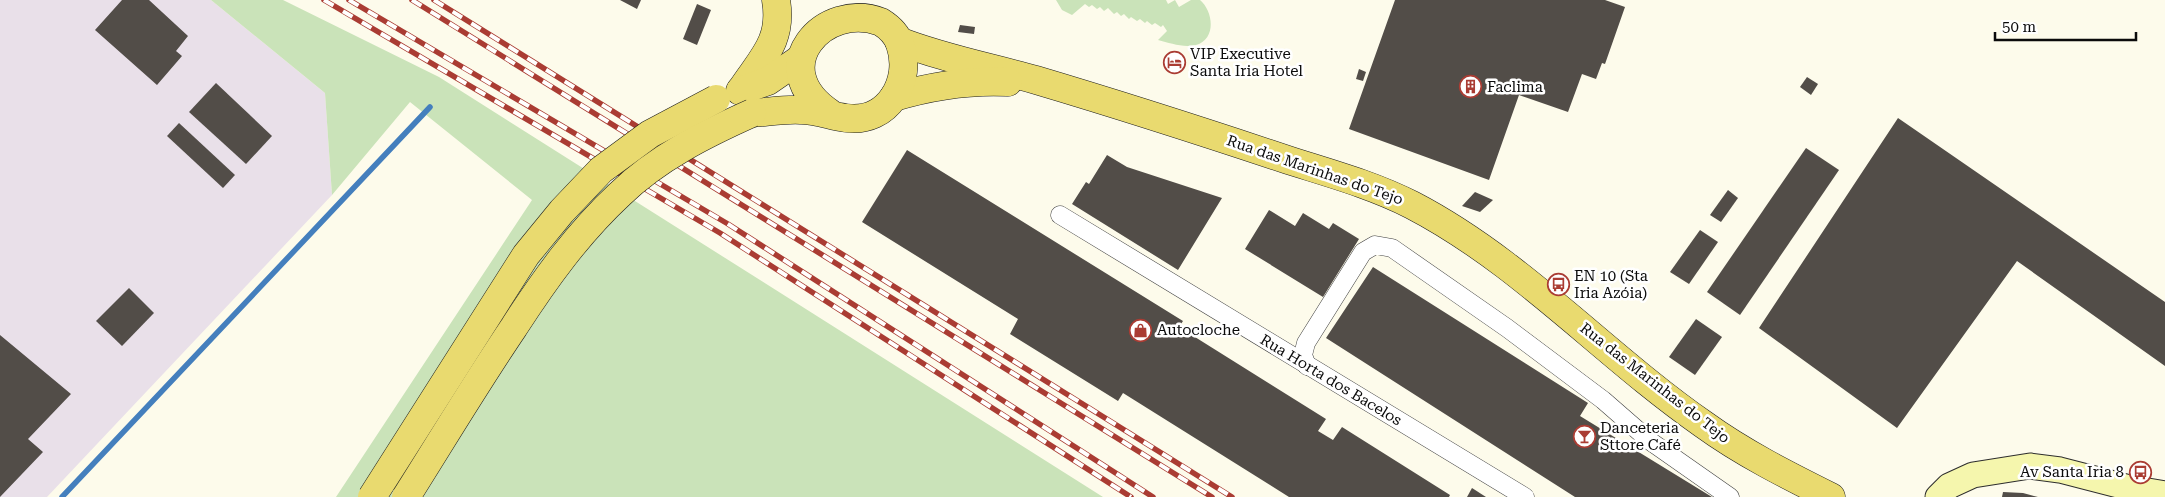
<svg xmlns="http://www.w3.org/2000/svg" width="2165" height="497" viewBox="0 0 2165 497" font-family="'Roboto Serif',serif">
	<rect width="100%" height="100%" fill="#fdfbeb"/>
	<polygon fill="#e9e0e9" points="0,0 211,0 325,93 332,195 47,497 0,497"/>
	<g fill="#cae3b9">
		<polygon points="211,0 283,0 439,77 1103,497 336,497 532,200 410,102 332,195 325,93"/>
		<path d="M1056,0H1166L1168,4L1175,0L1179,7L1191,0H1200C1213,11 1217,39 1196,45C1183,48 1170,43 1158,40L1167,31L1163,25L1161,27L1155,23L1152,25L1147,21L1145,23L1140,19L1137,21L1131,17L1129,19L1124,14L1121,16L1117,12L1114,14L1108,8L1104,11L1100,7L1097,9L1092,5L1089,7L1085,4L1072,15L1062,10Z"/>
	</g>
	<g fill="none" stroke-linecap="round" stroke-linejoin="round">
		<polyline stroke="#447fbd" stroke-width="5.5" points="62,497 430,107"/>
	</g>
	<g fill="#524d48">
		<polygon points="122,0 149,0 188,36 176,51 182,56 157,85 95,30"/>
		<polygon points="620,0 641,0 637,9"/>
		<polygon points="1395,0 1605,0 1625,7 1605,64 1602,63 1596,79 1582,74 1568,112 1519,95 1489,180 1349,129"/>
		<polygon points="697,4 711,10 697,45 683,39"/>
		<polygon points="960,25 975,27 974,34 958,32"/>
		<polygon points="1359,69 1366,72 1363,81 1356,79"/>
		<polygon points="1807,77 1818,84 1811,95 1800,87"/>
		<polygon points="216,83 272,136 246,164 189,112"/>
		<polygon points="1898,118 2165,302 2165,366 2017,261 1897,428 1759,328"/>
		<polygon points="179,123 235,175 223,188 167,136"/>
		<polygon points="1806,148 1839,170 1740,315 1707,292"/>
		<polygon points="907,150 1183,321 1179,327 1326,419 1318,431 1333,440 1342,427 1450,495 1449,497 1289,497 1123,393 1118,401 1010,334 1018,319 862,222"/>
		<polygon points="1107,155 1127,167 1222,198 1178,270 1072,204 1086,182 1089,184"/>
		<polygon points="1728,190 1738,198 1721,222 1710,215"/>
		<polygon points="1475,192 1493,200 1480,212 1462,206"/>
		<polygon points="1269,210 1295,226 1303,213 1329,229 1333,223 1359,239 1323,297 1245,249"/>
		<polygon points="1700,230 1718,242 1689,284 1670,272"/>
		<polygon points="1373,267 1588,403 1580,416 1712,497 1575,497 1326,338"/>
		<polygon points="129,288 154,313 122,346 96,321"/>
		<polygon points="1696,319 1722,337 1695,375 1669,357"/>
		<polygon points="0,335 71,394 28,439 43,452 0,497"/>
		<polygon points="1472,488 1486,497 1467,497"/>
		<polygon points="2003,492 2023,493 2038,497 2002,497"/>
	</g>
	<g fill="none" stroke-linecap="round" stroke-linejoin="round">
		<defs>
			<g id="minor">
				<polyline points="1060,215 1525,497"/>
				<polyline points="1307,366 1303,355 1306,343 1363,252 1375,245 1392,248 1507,328 1603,400 1650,441 1730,497"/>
			</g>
			<polyline id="secondary" points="1938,497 1949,486 1973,475 2030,466 2060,470 2130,488 2165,494"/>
			<g id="primary">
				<path d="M899,41C942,58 990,67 1036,80C1120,105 1204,132 1288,160C1329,173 1373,185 1412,205C1520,261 1604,355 1703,424C1743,453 1787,475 1831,497"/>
				<path d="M741,90C762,58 783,41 776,0"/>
				<polyline points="740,91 768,81 800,59"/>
				<path d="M894,97C931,86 968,80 1008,82"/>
				<path d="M752,113C768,112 785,109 801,110C817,110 831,116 846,118C888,124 913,81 900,44C897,35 889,27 881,22C824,0 763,68 830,113"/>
			</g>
		</defs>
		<use href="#minor" stroke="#3e3e3e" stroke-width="19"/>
		<use href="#secondary" stroke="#2d2d2d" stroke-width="27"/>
		<use href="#primary" stroke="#1c1c1c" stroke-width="29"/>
		<use href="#minor" stroke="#fff" stroke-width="18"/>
		<use href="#secondary" stroke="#f5f6ad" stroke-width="25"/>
		<use href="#primary" stroke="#e9da6f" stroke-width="28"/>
		<defs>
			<g id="rail">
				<polyline points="324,0 720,233 1131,497"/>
				<polyline points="349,0 728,224 1153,497"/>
				<polyline points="412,0 1212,497"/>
				<polyline points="434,0 1232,497"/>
			</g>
		</defs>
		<use href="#rail" stroke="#aa3c33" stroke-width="5.5"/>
		<use href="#rail" stroke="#fff" stroke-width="4" stroke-dasharray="11" stroke-linecap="butt"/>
		<defs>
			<g id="primary-bridge">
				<polyline points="372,497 526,255 562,211 601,170 650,134 716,99"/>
				<path d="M406,497C442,440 476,383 514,327C545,279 578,233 620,194C657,158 705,134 752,113"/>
			</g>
		</defs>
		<use href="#primary-bridge" stroke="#1c1c1c" stroke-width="29" stroke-linecap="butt"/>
		<use href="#primary-bridge" stroke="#e9da6f" stroke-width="28"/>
	</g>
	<defs>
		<symbol id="hotel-ring" viewBox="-11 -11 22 22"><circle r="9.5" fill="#fff" stroke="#aa3c33" stroke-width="1.5"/><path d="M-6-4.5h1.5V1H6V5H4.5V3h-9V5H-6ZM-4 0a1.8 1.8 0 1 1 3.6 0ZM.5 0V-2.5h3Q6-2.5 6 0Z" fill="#aa3c33"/></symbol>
		<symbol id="building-ring" viewBox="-11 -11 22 22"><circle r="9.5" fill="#fff" stroke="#aa3c33" stroke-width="1.5"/><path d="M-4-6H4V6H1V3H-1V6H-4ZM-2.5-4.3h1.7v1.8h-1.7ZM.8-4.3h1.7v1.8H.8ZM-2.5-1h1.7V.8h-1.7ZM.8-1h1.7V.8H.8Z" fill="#aa3c33"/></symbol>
		<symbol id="bus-ring" viewBox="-11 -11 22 22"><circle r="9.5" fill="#fff" stroke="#aa3c33" stroke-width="1.5"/><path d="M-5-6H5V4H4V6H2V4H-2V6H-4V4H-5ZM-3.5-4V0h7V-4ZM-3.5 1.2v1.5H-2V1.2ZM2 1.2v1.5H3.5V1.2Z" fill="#aa3c33"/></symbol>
		<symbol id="shop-ring" viewBox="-11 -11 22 22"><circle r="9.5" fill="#fff" stroke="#aa3c33" stroke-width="1.5"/><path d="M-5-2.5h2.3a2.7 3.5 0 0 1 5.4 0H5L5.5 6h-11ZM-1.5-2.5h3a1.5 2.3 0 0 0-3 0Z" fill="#aa3c33"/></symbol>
		<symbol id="bar-ring" viewBox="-11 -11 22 22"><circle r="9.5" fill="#fff" stroke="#aa3c33" stroke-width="1.5"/><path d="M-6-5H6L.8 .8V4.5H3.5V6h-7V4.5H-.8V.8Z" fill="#aa3c33"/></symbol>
	</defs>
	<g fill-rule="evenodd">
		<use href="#hotel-ring" x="1162" y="50" width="25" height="25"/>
		<use href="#building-ring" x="1458" y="74" width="25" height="25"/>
		<use href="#bus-ring" x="1546" y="272" width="25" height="25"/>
		<use href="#shop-ring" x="1128" y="318" width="25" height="25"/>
		<use href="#bar-ring" x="1572" y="424" width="25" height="25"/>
		<use href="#bus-ring" x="2128" y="460" width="25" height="25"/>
	</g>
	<g text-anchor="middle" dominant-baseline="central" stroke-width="5" stroke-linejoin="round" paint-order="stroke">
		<g font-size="15" fill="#0b0b0b" stroke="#fff" text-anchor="start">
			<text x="1190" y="54">VIP Executive<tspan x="1190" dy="17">Santa Iria Hotel</tspan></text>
			<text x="1487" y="87">Faclima</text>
			<text x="1574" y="276">EN 10 (Sta<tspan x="1574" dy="17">Iria Azóia)</tspan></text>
			<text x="1157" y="330">Autocloche</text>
			<text x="1600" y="428">Danceteria<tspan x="1600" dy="17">Sttore Café</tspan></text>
			<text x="2124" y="472" text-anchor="end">Av Santa Iria 8</text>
		</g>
		<g font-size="15" fill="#0b0b0b" stroke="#fff">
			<text transform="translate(1315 170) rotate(19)">Rua das Marinhas do Tejo</text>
			<text transform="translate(1331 380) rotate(31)">Rua Horta dos Bacelos</text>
			<text transform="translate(1655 383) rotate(38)">Rua das Marinhas do Tejo</text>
		</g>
	</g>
	<path d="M1995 32v8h141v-8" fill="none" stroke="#0b0b0b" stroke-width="2.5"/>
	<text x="2002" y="32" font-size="15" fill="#0b0b0b" stroke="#ffffff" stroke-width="4" paint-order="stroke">50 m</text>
</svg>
